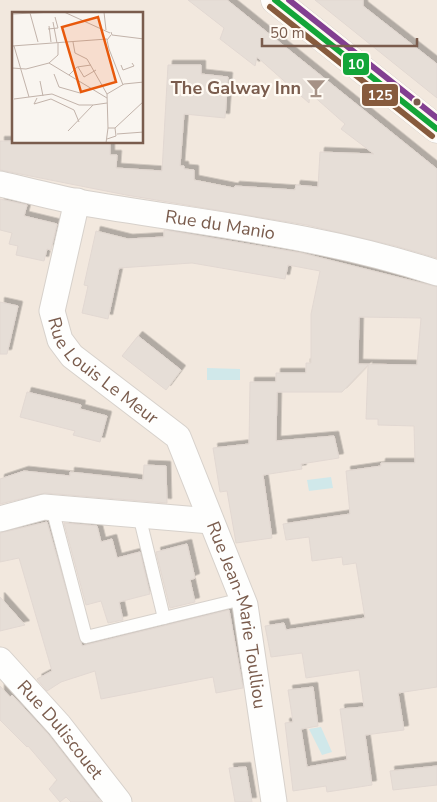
<svg xmlns="http://www.w3.org/2000/svg" width="437" height="802" viewBox="0 0 437 802" font-family="'Nunito Sans',sans-serif">
	<defs>
		<filter id="shadow"><feDropShadow dx="4.5" dy="-4.5" stdDeviation="0" flood-color="#0004"/></filter>
	</defs>
	<rect width="100%" height="100%" fill="#f9f5f0"/>
	<path fill="#f2e8de" fill-rule="evenodd" d="M0,0H437V802H0ZM14,14H142V142H14Z"/>
	<g fill="#d0e8ea">
		<polygon points="207,368 240,369 240,380 207,380"/>
		<polygon points="331,477 333,488 309,491 307,480"/>
		<polygon points="321,727 332,752 322,755 309,729"/>
	</g>
	<g fill="#e6ded7" stroke="#e2d8d2" fill-rule="evenodd" filter="url(#shadow)">
		<polygon points="188,0 227,0 437,169 437,258 396,246 307,225 126,195 0,170 0,141 110,142 110,155 117,155 116,168 162,171 168,65 201,65 201,74 228,77 225,118 184,114 180,166 184,166 184,169 194,170 194,180 234,188 235,186 295,190 296,185 318,187 320,152 374,154 341,129 345,124 310,93 309,103 257,57 255,66 220,39 224,28"/>
		<polygon points="315,0 363,0 363,6 437,64 437,98"/>
		<polygon points="0,199 27,205 24,216 57,224 51,250 47,249 44,261 16,255 18,246 9,244 12,233 0,230"/>
		<path d="M164,230L301,253L437,287V687L398,693L404,730L365,735L372,785L327,792L326,786L293,791L285,723L293,722L288,690L313,687L318,726L301,729L307,767L347,760L340,709L364,707L359,670L306,678L302,653L271,657L265,626L284,623L286,630L365,618L356,563L343,565L342,557L312,561L309,537L286,540L283,524L350,514L346,471L381,466V463H415L414,426L378,425V419H366L368,365L342,392H277L276,441L334,436L339,458L301,464L302,469L263,475L272,538L236,543L227,491L220,492L213,448L249,444L250,382H276V373H306V363H311V314L320,271L288,265L285,279L192,263L119,268L108,319L82,313L88,286L84,285L96,231L128,239L164,237ZM359,317L421,318L417,365L358,364Z"/>
		<polygon points="0,302 18,306 7,354 0,354"/>
		<polygon points="138,336 181,370 166,390 122,356"/>
		<polygon points="27,392 81,405 80,409 107,416 100,442 73,435 75,431 20,417"/>
		<polygon points="144,465 166,466 167,503 45,493 0,504 0,479 24,471 70,476 70,472 143,480"/>
		<polygon points="47,522 82,646 229,610 243,688 216,693 213,677 101,699 95,671 61,682 47,691 37,679 52,671 19,558 0,562 0,533"/>
		<polygon points="64,523 97,526 101,542 112,539 117,558 140,552 150,594 119,602 123,620 108,623 101,601 86,605"/>
		<polygon points="187,544 195,578 190,580 195,602 170,608 156,552"/>
		<polygon points="0,597 25,625 0,631"/>
		<polygon points="0,686 10,697 12,695 48,734 101,802 71,802 66,797 60,802 49,789 57,780 28,746 27,747 0,720"/>
		<polygon points="437,766 437,785 393,790 390,771"/>
		<polygon points="246,767 252,802 235,802 229,768"/>
	</g>
	<g fill="none" stroke-linecap="round" stroke-linejoin="round">
		<defs>
			<g id="service">
				<polyline points="52,508 86,637 242,599"/>
				<polyline points="139,515 164,618"/>
			</g>
			<g id="minor">
				<path id="s1" d="M0,184C26,190 52,197 78,202C198,223 320,234 437,273"/>
				<path id="s2" d="M77,201L52,311L60,340L72,356L178,437L245,605L274,802"/>
				<polyline points="0,519 44,507 211,521"/>
				<path id="s3" d="M0,660L59,725L119,802"/>
			</g>
			<polyline id="secondary" points="275,0 437,129"/>
		</defs>
		<use href="#service" stroke="#d7d1cb" stroke-width="14"/>
		<use href="#minor" stroke="#d7d1cb" stroke-width="27"/>
		<use href="#secondary" stroke="#d9d2cb" stroke-width="29"/>
		<use href="#service" stroke="#fefefd" stroke-width="12"/>
		<use href="#minor" stroke="#fefefd" stroke-width="25"/>
		<use href="#secondary" stroke="#fefefd" stroke-width="28"/>
		<defs>
			<polyline id="bus-1" points="275,0 437,129"/>
			<polyline id="bus-2" points="270,7 432,136"/>
			<polyline id="bus-3" points="289,0 437,118"/>
		</defs>
		<use href="#bus-1" stroke="#fffaf3" stroke-width="10"/>
		<use href="#bus-2" stroke="#fffaf3" stroke-width="10"/>
		<use href="#bus-3" stroke="#fffaf3" stroke-width="10"/>
		<use href="#bus-1" stroke="#13a538" stroke-width="6"/>
		<use href="#bus-2" stroke="#875b3d" stroke-width="6"/>
		<use href="#bus-3" stroke="#823f91" stroke-width="6"/>
	</g>
	<defs>
		<symbol id="bar-bare" viewBox="-9 -9 18 18"><path d="M-6-5H6L.8 .8V4.5H3.5V6h-7V4.5H-.8V.8Z" fill="#a69286" stroke="#fffaf3" stroke-width="2.5" paint-order="stroke"/></symbol>
	</defs>
	<g fill-rule="evenodd">
		<use href="#bar-bare" x="302" y="74" width="28" height="28"/>
	</g>
	<circle fill="#7a5c4d" stroke="#fffaf3" stroke-width="2" cx="417" cy="102" r="4.5"/>
	<g text-anchor="middle" dominant-baseline="central" stroke-width="4.5" stroke-linejoin="round" paint-order="stroke">
		<g font-size="18" font-weight="bold" fill="#7a5c4d" stroke="#fffaf3" text-anchor="end">
			<text x="301" y="88">The Galway Inn</text>
		</g>
		<g font-size="18" fill="#7a5c4d" stroke="#fffaf3">
			<text stroke="none"><textPath href="#s1" startOffset="224">Rue du Manio</textPath></text>
			<text stroke="none"><textPath href="#s2" startOffset="194">Rue Louis Le Meur</textPath></text>
			<text stroke="none"><textPath href="#s2" startOffset="485">Rue Jean-Marie Toulliou</textPath></text>
			<text stroke="none"><textPath href="#s3" startOffset="92">Rue Duliscouet</textPath></text>
		</g>
	</g>
	<g transform="translate(12 12)">
		<rect width="131" height="131" fill="#f9f5f0"/>
		<path fill="none" stroke="#c2b3aa" stroke-width="1" d="M52,0L98,21M92,0L94,18M18,1L26,30M0,2L42,0M41,10L45,31M37,14L39,30M36,17L46,16L43,5M99,20L100,23L132,27M99,23L95,28L97,37L111,73M61,30L63,41L75,47L95,82L96,116M0,34L95,27M2,34L17,85M37,51L46,43V31M109,53L111,58L122,54L120,51M66,55L72,65L84,58M0,56L14,57L37,51L95,86M42,62L47,75L68,81M57,63L65,55L79,53M28,69L31,84M95,82L112,72L132,70M25,86L22,92L39,87L62,98L67,110M2,87L40,82L67,93H81M103,116L132,89M56,119L81,93L95,91M105,122L132,120M94,131L96,116H103L104,124L95,127"/>
		<path fill="#e8590c" fill-opacity="0.15" stroke="#e8590c" stroke-width="2.5" d="M86,5L104,70L69,80L50,15Z"/>
		<rect width="131" height="131" fill="none" stroke="#7a5c4d" stroke-width="2.5"/>
	</g>
	<g stroke="#fffaf3" stroke-width="2">
		<rect x="342" y="52" width="28" height="24" rx="5" fill="#13a538"/>
		<rect x="361" y="83" width="38" height="24" rx="5" fill="#875b3d"/>
	</g>
	<g font-size="14" text-anchor="middle" font-weight="bold" fill="#fff">
		<text x="356" y="69">10</text>
		<text x="380" y="100">125</text>
	</g>
	<path d="M262 38v8h155v-8" fill="none" stroke="#7a5c4d" stroke-width="2.5"/>
	<text x="270" y="38" font-size="15" fill="#7a5c4d" stroke="#fffaf3" stroke-width="4" paint-order="stroke">50 m</text>
</svg>
